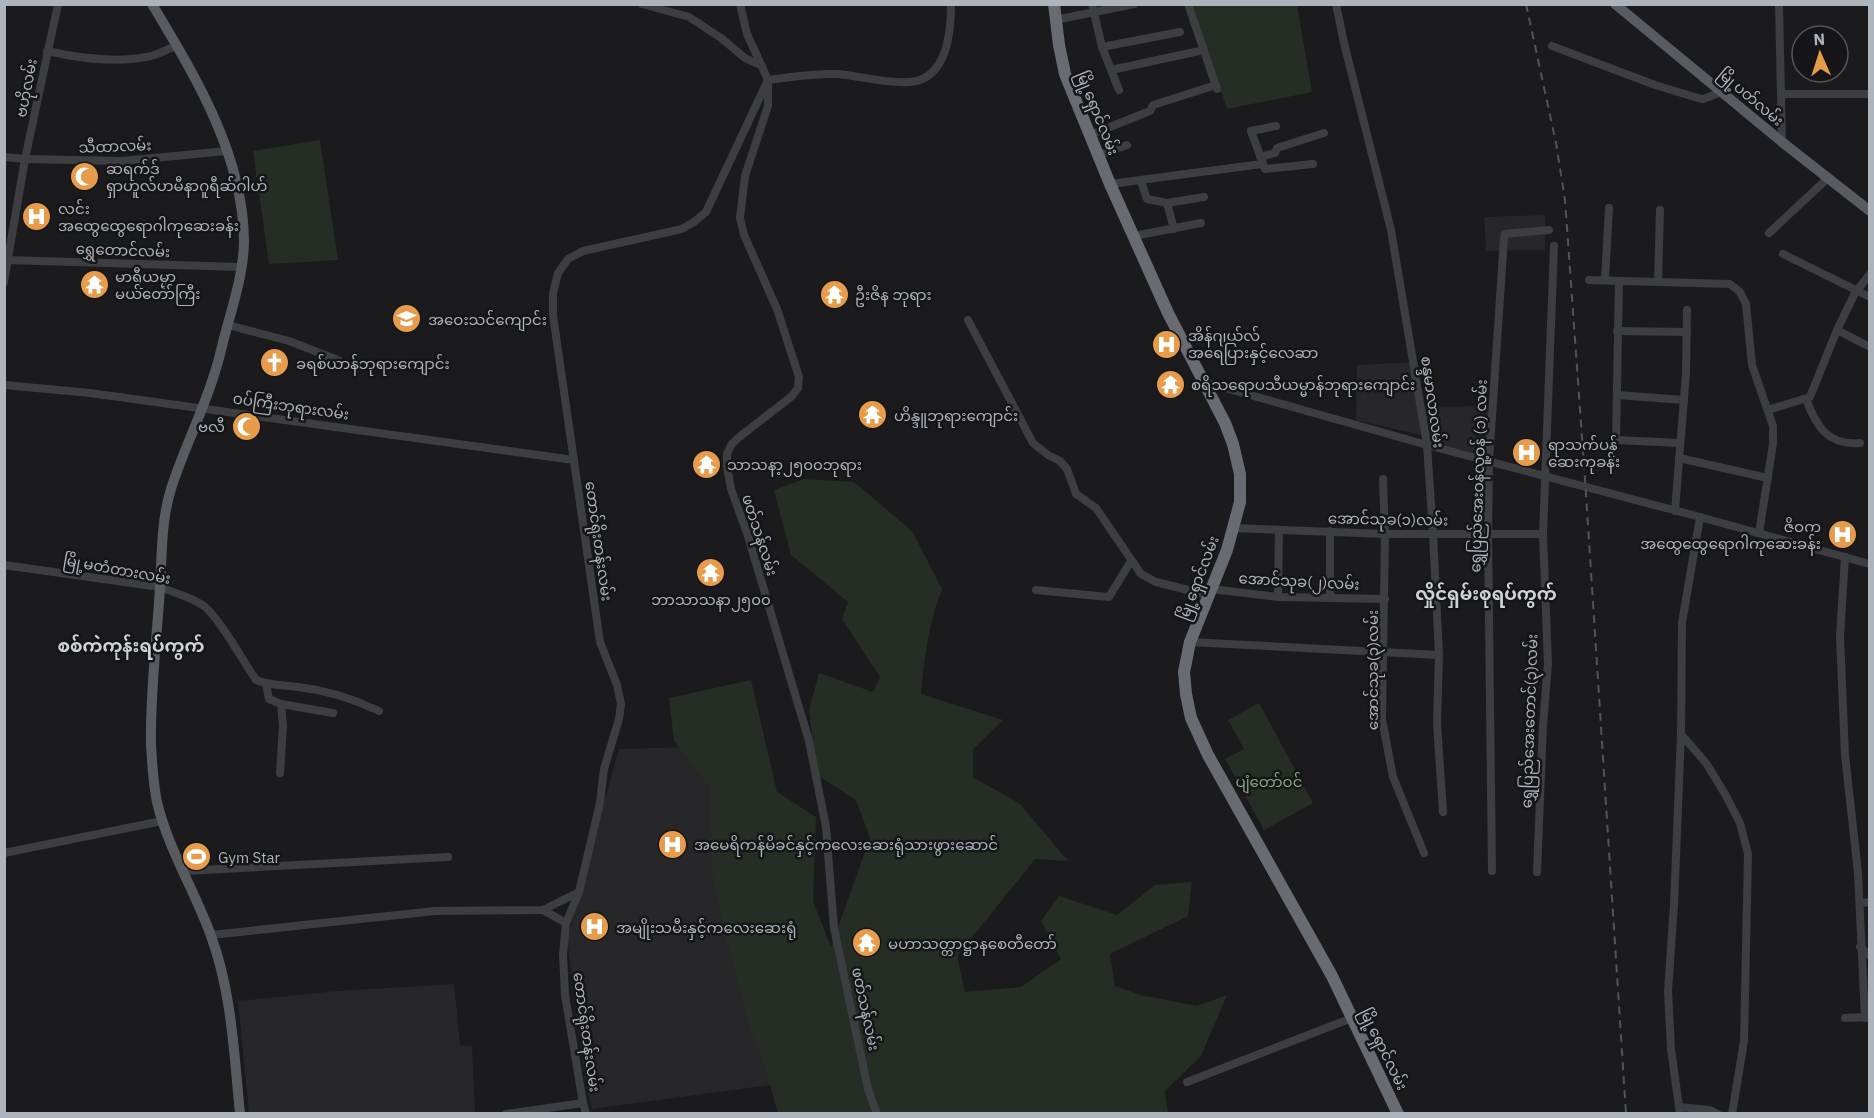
<svg xmlns="http://www.w3.org/2000/svg" width="1874" height="1118" viewBox="0 0 1874 1118" font-family="'IBM Plex Sans','Noto Sans Myanmar',sans-serif">
	<rect width="100%" height="100%" fill="#1b1b1d"/>
	<g fill="#27272a">
		<polygon points="1545,215 1545,250 1486,251 1484,217"/>
		<polygon points="1416,362 1421,435 1356,420 1357,365"/>
		<polygon points="1491,406 1493,458 1427,442 1423,407"/>
		<polygon points="731,746 778,1113 770,1085 592,1109 585,1079 567,939 619,749"/>
		<polygon points="454,984 460,1045 472,1046 475,1113 249,1113 238,1001 337,991"/>
	</g>
	<g fill="#252d25">
		<polygon points="1192,5 1297,5 1312,92 1227,109"/>
		<polygon points="320,140 338,260 269,264 253,151"/>
		<path d="M804,479L854,482L912,531L942,589C929,622 924,658 921,694L1003,720L973,749V777L1020,804L1068,861L1035,859L957,956L965,992L1021,987L1061,959L1041,921L1059,896L1117,915L1155,885L1192,882L1188,916L1110,954L1115,986L1141,995L1197,1006L1227,995L1201,1056L1165,1091L1168,1113H778L767,1073L750,1029L728,945L712,873L710,788L674,741L669,698L751,680L777,792L816,817L813,901L831,947L870,838L856,800L817,775L809,710L819,673L873,692L880,677L842,619L848,602L791,555L774,490Z"/>
		<polygon points="1259,703 1313,803 1264,830 1225,759 1244,749 1228,720"/>
	</g>
	<g fill="none" stroke-linecap="round" stroke-linejoin="round">
		<g stroke="#3c3e42" stroke-width="8">
			<polyline points="642,4 689,17 721,38 745,58 762,66"/>
			<polyline points="740,4 747,34 768,80 768,106 745,176 740,218 744,235 777,309 799,377 798,388 792,396 738,438 731,445 727,454 727,467 731,489 747,533 809,741 826,827 834,928 868,1089 877,1114"/>
			<polyline points="1092,4 1102,47 1119,90"/>
			<polyline points="1188,4 1217,89"/>
			<polyline points="1336,4 1344,43 1391,230 1427,445 1433,533 1439,655 1437,723 1443,812"/>
			<polyline points="1779,4 1782,142"/>
			<polyline points="1055,20 1134,4"/>
			<polyline points="1552,46 1655,85 1698,98 1703,99 1722,92"/>
			<polyline points="1102,47 1180,32"/>
			<path d="M47,51C78,58 114,63 146,57C156,56 167,49 176,46"/>
			<polyline points="1111,70 1204,50"/>
			<polyline points="1781,94 1870,94"/>
			<polyline points="1276,126 1251,131 1265,169 1313,164"/>
			<polyline points="1090,135 1150,111 1153,105 1216,85"/>
			<polyline points="1099,155 1127,145"/>
			<polyline points="4,157 25,159 122,161 227,151"/>
			<polyline points="1260,157 1275,153 1277,148 1324,133"/>
			<polyline points="1141,181 1147,199 1167,203 1204,197"/>
			<polyline points="1110,184 1262,164"/>
			<polyline points="1167,203 1174,229"/>
			<polyline points="1769,233 1828,178"/>
			<polyline points="1134,236 1201,223"/>
			<polyline points="1783,254 1870,297"/>
			<polyline points="5,260 241,267"/>
			<polyline points="1589,280 1730,284 1740,292 1746,304 1752,365 1773,426 1773,444 1759,533"/>
			<polyline points="1605,280 1609,208"/>
			<polyline points="1619,281 1616,440 1680,443"/>
			<polyline points="1658,281 1660,210"/>
			<polyline points="4,282 25,159 58,4"/>
			<polyline points="968,320 1033,443 1048,455 1060,461 1067,469 1076,494 1096,508 1141,574 1156,582 1208,595"/>
			<polyline points="228,325 289,341 338,360"/>
			<polyline points="1837,330 1868,346"/>
			<polyline points="1617,331 1687,332"/>
			<polyline points="1204,382 1427,445 1700,517 1870,564"/>
			<polyline points="4,385 90,393 574,460"/>
			<polyline points="1617,395 1684,400"/>
			<path d="M1806,399C1816,426 1828,446 1860,443"/>
			<polyline points="1768,410 1810,397 1837,330 1855,293 1870,274"/>
			<polyline points="1679,458 1768,478"/>
			<polyline points="1383,479 1385,534 1382,719 1393,777 1424,853"/>
			<polyline points="1675,511 1686,373 1687,310"/>
			<polyline points="1233,528 1385,534 1543,534"/>
			<polyline points="1330,531 1330,597"/>
			<polyline points="1845,557 1840,636 1845,755 1858,873 1865,1018"/>
			<path d="M4,565L160,587C175,593 191,597 204,606C220,619 243,661 256,680C270,686 283,685 298,687C325,690 354,699 379,711"/>
			<polyline points="1211,589 1278,597 1385,599"/>
			<polyline points="1036,590 1109,597 1131,561"/>
			<polyline points="1278,597 1279,530"/>
			<polyline points="1190,642 1439,655"/>
			<polyline points="266,684 269,699 281,704 333,713"/>
			<polyline points="1681,734 1706,763 1725,794 1740,823 1748,854 1744,1041 1732,1114"/>
			<polyline points="280,773 283,726 281,704"/>
			<polyline points="4,853 162,821"/>
			<polyline points="184,871 448,857"/>
			<polyline points="1492,871 1488,534 1489,461 1504,238 1505,234 1549,230"/>
			<polyline points="1537,872 1543,726 1548,664 1543,534 1554,246"/>
			<polyline points="1860,903 1870,902"/>
			<polyline points="543,910 566,923"/>
			<polyline points="211,935 435,911 543,910 579,892"/>
			<polyline points="1860,947 1870,956"/>
			<polyline points="1845,1018 1869,1017"/>
			<polyline points="1187,1082 1352,1018"/>
			<polyline points="1679,1107 1710,1110 1718,1114"/>
			<polyline points="506,1114 583,1103"/>
			<path d="M586,1114L583,1103L565,995L563,954L566,923L579,892L600,803L604,769L619,719L621,704L617,685L600,642L553,315V293L558,273L568,259L583,251L682,229L694,222L706,212L768,80C791,77 814,73 837,74C861,76 886,84 910,82C947,79 951,33 951,4"/>
			<polyline points="1680,1114 1671,1049 1668,991 1674,905 1681,734 1682,623 1700,517"/>
		</g>
		<g stroke="#585b60" stroke-width="10">
			<path d="M152,4C195,76 243,154 244,240C244,271 234,301 226,331C222,345 219,361 214,375C202,414 183,451 171,489C161,521 162,555 160,587C157,639 150,692 151,744C152,763 153,783 157,802C168,849 195,891 211,936C232,993 234,1054 240,1114"/>
			<polyline points="1615,4 1782,142 1870,211"/>
		</g>
		<polyline stroke="#686c72" stroke-width="12" points="1054,4 1059,45 1065,74 1078,106 1110,184 1168,313 1225,423 1233,444 1240,474 1240,502 1227,550 1190,642 1184,672 1186,694 1191,718 1208,755 1332,976 1398,1114"/>
		<polyline stroke="#515459" stroke-width="2" stroke-dasharray="8 6" stroke-linecap="butt" points="1526,4 1556,143 1565,200 1585,479 1626,1114"/>
	</g>
	<defs>
		<symbol id="mosque-disc" viewBox="-11 -11 22 22"><circle r="9.5" fill="#e69c4a" stroke="#161618"/><path d="M3.5-4.9A6 6 0 1 0 3.5 4.9A5 5 0 1 1 3.5-4.9Z" fill="#fff"/></symbol>
		<symbol id="hospital-disc" viewBox="-11 -11 22 22"><circle r="9.5" fill="#e69c4a" stroke="#161618"/><path d="M-5-5h3v3.5h4V-5h3V5h-3V1.5h-4V5h-3Z" fill="#fff"/></symbol>
		<symbol id="temple-disc" viewBox="-11 -11 22 22"><circle r="9.5" fill="#e69c4a" stroke="#161618"/><path d="M0-6L5-2H3V0L6.5 2.5H4V6H1.5V3h-3V6H-4V2.5H-6.5L-3 0V-2H-5Z" fill="#fff"/></symbol>
		<symbol id="university-disc" viewBox="-11 -11 22 22"><circle r="9.5" fill="#e69c4a" stroke="#161618"/><path d="M0-5L7-2L0 1L-7-2ZM-4 1L0 2.5L4 1V4Q0 6-4 4Z" fill="#fff"/></symbol>
		<symbol id="church-disc" viewBox="-11 -11 22 22"><circle r="9.5" fill="#e69c4a" stroke="#161618"/><path d="M-1.2-6h2.4v3.5h3.3v2.4h-3.3V6h-2.4V-.1h-3.3v-2.4h3.3Z" fill="#fff"/></symbol>
		<symbol id="stadium-disc" viewBox="-11 -11 22 22"><circle r="9.5" fill="#e69c4a" stroke="#161618"/><path d="M0-5a6.5 5 0 1 0 0 10a6.5 5 0 1 0 0-10ZM-3.5-1.8h7v3.6h-7Z" fill="#fff"/></symbol>
	</defs>
	<g fill-rule="evenodd">
		<use href="#mosque-disc" x="68" y="160" width="33" height="33"/>
		<use href="#hospital-disc" x="20" y="200" width="33" height="33"/>
		<use href="#temple-disc" x="78" y="268" width="33" height="33"/>
		<use href="#temple-disc" x="818" y="278" width="33" height="33"/>
		<use href="#university-disc" x="390" y="302" width="33" height="33"/>
		<use href="#hospital-disc" x="1150" y="328" width="33" height="33"/>
		<use href="#church-disc" x="258" y="346" width="33" height="33"/>
		<use href="#temple-disc" x="1154" y="368" width="33" height="33"/>
		<use href="#temple-disc" x="856" y="398" width="33" height="33"/>
		<use href="#mosque-disc" x="230" y="410" width="33" height="33"/>
		<use href="#hospital-disc" x="1510" y="436" width="33" height="33"/>
		<use href="#temple-disc" x="690" y="448" width="33" height="33"/>
		<use href="#hospital-disc" x="1826" y="518" width="33" height="33"/>
		<use href="#temple-disc" x="694" y="556" width="33" height="33"/>
		<use href="#hospital-disc" x="656" y="828" width="33" height="33"/>
		<use href="#stadium-disc" x="180" y="840" width="33" height="33"/>
		<use href="#hospital-disc" x="578" y="910" width="33" height="33"/>
		<use href="#temple-disc" x="850" y="926" width="33" height="33"/>
	</g>
	<g text-anchor="middle" dominant-baseline="central" stroke-width="5" stroke-linejoin="round" paint-order="stroke">
		<g font-size="15" fill="#aeb4bb" stroke="#161618">
			<text transform="translate(26 88) rotate(-79)">ဗဟိုလမ်း</text>
			<text transform="translate(1751 97) rotate(40)">မြို့ပတ်လမ်း</text>
			<text transform="translate(1098 113) rotate(68)">မြို့ရှောင်လမ်း</text>
			<text transform="translate(115 146) rotate(-2)">သီထာလမ်း</text>
			<text transform="translate(123 250) rotate(2)">ရွှေတောင်လမ်း</text>
			<text transform="translate(1433 402) rotate(82)">စန္ဒမာလာလမ်း</text>
			<text transform="translate(291 406) rotate(8)">ဝပ်ကြီးဘုရားလမ်း</text>
			<text transform="translate(1478 476) rotate(-88)">ရွှေပြည်အေးဝန်လူ့ဝန် (၁) လမ်း</text>
			<text transform="translate(1388 519) rotate(1)">အောင်သုခ(၁)လမ်း</text>
			<text transform="translate(760 535) rotate(72)">ဖတ်သန်လမ်း</text>
			<text transform="translate(599 541) rotate(82)">တောင်ရိုးတန်းလမ်း</text>
			<text transform="translate(117 569) rotate(10)">မြို့မတံတားလမ်း</text>
			<text transform="translate(1198 578) rotate(-69)">မြို့ရှောင်လမ်း</text>
			<text transform="translate(1299 581) rotate(3)">အောင်သုခ(၂)လမ်း</text>
			<text transform="translate(1372 670) rotate(-90)">အောင်သုခ(၃)လမ်း</text>
			<text transform="translate(1529 721) rotate(-88)">ရွှေပြည်အေးတောင်(၃)လမ်း</text>
			<text transform="translate(866 1009) rotate(78)">ဖတ်သန်လမ်း</text>
			<text transform="translate(587 1032) rotate(82)">တောင်ရိုးတန်းလမ်း</text>
			<text transform="translate(1384 1049) rotate(64)">မြို့ရှောင်လမ်း</text>
		</g>
		<g font-size="15" fill="#aeb4bb" stroke="#161618" text-anchor="start">
			<text x="106" y="168">ဆရက်ဒ်<tspan x="106" dy="17">ရှာဟူလ်ဟမီနာဂူရီဆ်ဂါဟ်</tspan></text>
			<text x="58" y="208">လင်း<tspan x="58" dy="17">အထွေထွေရောဂါကုဆေးခန်း</tspan></text>
			<text x="115" y="276">မာရီယမ္မာ<tspan x="115" dy="17">မယ်တော်ကြီး</tspan></text>
			<text x="855" y="294">ဦးဇိန ဘုရား</text>
			<text x="428" y="319">အဝေးသင်ကျောင်း</text>
			<text x="1188" y="335">အိန်ဂျယ်လ်<tspan x="1188" dy="17">အရေပြားနှင့်လေဆာ</tspan></text>
			<text x="296" y="363">ခရစ်ယာန်ဘုရားကျောင်း</text>
			<text x="1191" y="384">စရိသရောပသီယမ္မာန်ဘုရားကျောင်း</text>
			<text x="894" y="415">ဟိန္ဒူဘုရားကျောင်း</text>
			<text x="225" y="426" text-anchor="end">ဗလီ</text>
			<text x="1548" y="444">ရာသက်ပန်<tspan x="1548" dy="17">ဆေးကုခန်း</tspan></text>
			<text x="727" y="464">သာသနာ့၂၅၀၀ဘုရား</text>
			<text x="1821" y="526" text-anchor="end">ဇိဝက<tspan x="1821" dy="17">အထွေထွေရောဂါကုဆေးခန်း</tspan></text>
			<text x="711" y="599" text-anchor="middle">ဘာသာသနာ၂၅၀၀</text>
			<text x="694" y="844">အမေရိကန်မိခင်နှင့်ကလေးဆေးရုံသားဖွားဆောင်</text>
			<text x="218" y="857">Gym Star</text>
			<text x="616" y="927">အမျိုးသမီးနှင့်ကလေးဆေးရုံ</text>
			<text x="888" y="943">မဟာသတ္တာဋ္ဌာနစေတီတော်</text>
		</g>
		<g font-size="15" fill="#89a587" stroke="#161618">
			<text x="1269" y="781">ပျံတော်ဝင်</text>
		</g>
		<g font-size="18" font-weight="bold" fill="#cfd3d8" stroke="#161618">
			<text x="1486" y="593">လှိုင်ရှမ်းစုရပ်ကွက်</text>
			<text x="131" y="645">စစ်ကဲကုန်းရပ်ကွက်</text>
		</g>
	</g>
	<rect width="1874" height="1118" fill="none" stroke="#aeb4bb" stroke-width="12"/>
	<g transform="translate(1820 54) rotate(357)"><circle r="28" fill="#161618" stroke="#535559" stroke-width="1.5"/>
	<path d="M0-4.5L10 22L0 15L-10 22Z" fill="#e69c4a"/>
	<text y="-9" font-size="16" font-weight="bold" text-anchor="middle" fill="#aeb4bb">N</text>
	</g>
</svg>
